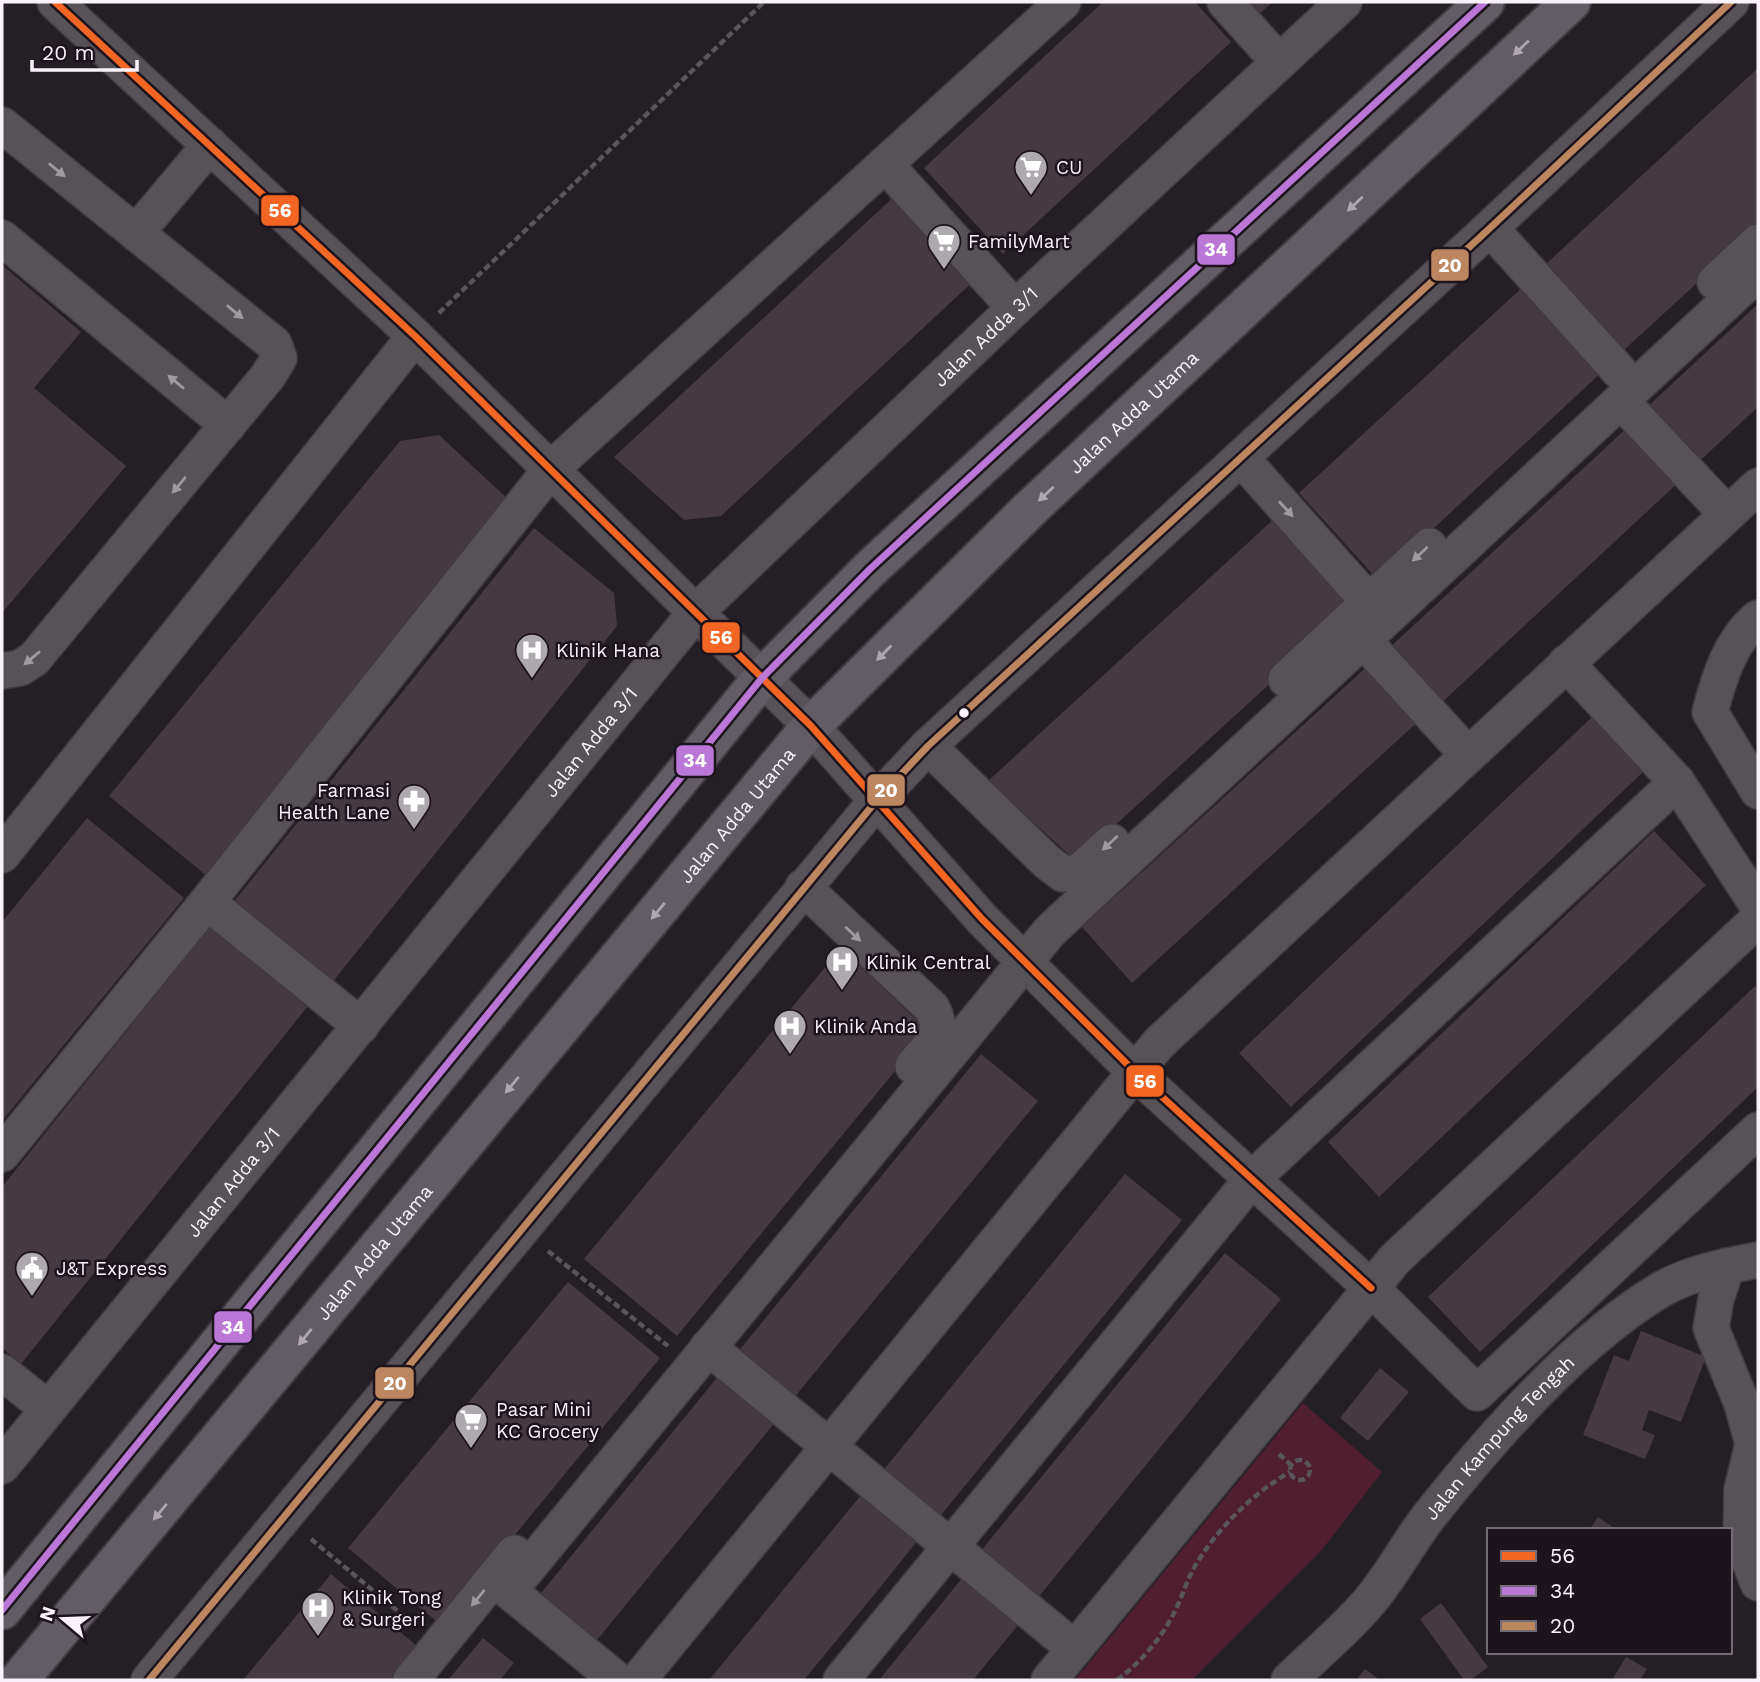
<svg xmlns="http://www.w3.org/2000/svg" width="1760" height="1682" viewBox="0 0 1760 1682" font-family="'Work Sans',sans-serif">
	<rect width="100%" height="100%" fill="#241f24"/>
	<polygon fill="#4f1e2f" points="1303,1403 1382,1472 1321,1551 1192,1680 1075,1680"/>
	<g fill="#463a42">
		<polygon points="1103,2 1195,2 1231,42 1003,254 924,168"/>
		<polygon points="1246,2 1273,2 1258,15"/>
		<polygon points="1758,68 1758,227 1624,350 1546,264"/>
		<polygon points="899,192 978,277 721,516 684,520 614,457"/>
		<polygon points="2,265 81,332 34,388 126,466 2,613"/>
		<polygon points="1525,285 1603,371 1378,580 1299,493"/>
		<polygon points="1758,304 1758,407 1695,465 1644,410"/>
		<polygon points="1629,426 1680,481 1438,706 1387,650"/>
		<polygon points="439,435 510,501 207,876 109,796 400,441"/>
		<polygon points="1276,517 1356,605 1076,861 988,781"/>
		<polygon points="534,528 614,593 617,626 331,984 232,904"/>
		<polygon points="1373,661 1423,717 1132,983 1082,927"/>
		<polygon points="1592,717 1643,772 1291,1107 1239,1053"/>
		<polygon points="87,818 184,898 2,1121 2,922"/>
		<polygon points="1654,831 1706,885 1379,1197 1328,1142"/>
		<polygon points="210,927 308,1006 21,1364 2,1348 2,1187"/>
		<polygon points="841,948 928,1031 677,1336 584,1259"/>
		<polygon points="1755,986 1758,989 1758,1087 1480,1352 1428,1297"/>
		<polygon points="981,1054 1038,1101 793,1399 737,1353"/>
		<polygon points="1125,1174 1182,1220 937,1520 881,1473"/>
		<polygon points="1225,1253 1281,1299 1037,1599 980,1552"/>
		<polygon points="568,1282 660,1358 441,1625 348,1548"/>
		<polygon points="1641,1331 1706,1357 1681,1422 1649,1410 1642,1430 1655,1435 1645,1459 1583,1435 1614,1355 1629,1361"/>
		<polygon points="1380,1368 1409,1392 1368,1441 1340,1418"/>
		<polygon points="720,1374 776,1421 593,1645 537,1598"/>
		<polygon points="862,1494 918,1540 878,1590 804,1680 709,1680"/>
		<polygon points="1598,1517 1617,1530 1589,1530"/>
		<polygon points="331,1574 423,1651 399,1680 243,1680"/>
		<polygon points="963,1577 1019,1624 973,1680 879,1680"/>
		<polygon points="1441,1603 1488,1667 1471,1680 1464,1680 1420,1619"/>
		<polygon points="483,1638 514,1663 500,1680 448,1680"/>
		<polygon points="1626,1657 1647,1669 1640,1680 1612,1680"/>
		<polygon points="1365,1669 1380,1680 1356,1680"/>
	</g>
	<g fill="none" stroke-linecap="round" stroke-linejoin="round">
		<defs>
			<g id="minor">
				<polyline points="55,2 415,336 811,726 982,919 1136,1073 1371,1288 1477,1393 1758,1130"/>
				<polyline points="1225,2 1279,62"/>
				<polyline points="2,125 274,344 279,358 268,376 34,659 20,668 2,671"/>
				<polyline points="885,164 1015,308"/>
				<polyline points="1490,228 1619,371"/>
				<polyline points="136,233 210,145"/>
				<polyline points="2,238 228,425"/>
				<polyline points="1715,282 1758,242"/>
				<polyline points="1621,401 1727,514"/>
				<polyline points="1241,458 1369,602"/>
				<path d="M1758,618C1730,641 1719,678 1710,712L1758,791"/>
				<polyline points="1363,640 1468,755"/>
				<polyline points="1566,663 1677,782 1758,906"/>
				<polyline points="1286,679 1429,546"/>
				<polyline points="928,746 1047,862 1063,874 1079,872 1112,842"/>
				<polyline points="2,855 415,336"/>
				<path d="M803,887L932,1008C946,1035 930,1045 913,1066"/>
				<polyline points="207,902 361,1026"/>
				<polyline points="2,1154 207,902 551,469 1063,2"/>
				<polyline points="1727,1266 1716,1299 1711,1328 1742,1404 1753,1444 1742,1489 1741,1539 1758,1583"/>
				<polyline points="708,1347 1075,1649"/>
				<polyline points="2,1372 47,1408"/>
				<path id="s1" d="M2,1466L696,612L1015,308L1344,2"/>
				<polyline points="149,1680 877,800 928,746 1490,228 1731,2"/>
				<polyline points="411,1680 514,1553"/>
				<polyline points="617,1680 509,1591 1050,931 1758,273"/>
				<polyline points="638,1680 1159,1043 1758,486"/>
				<polyline points="841,1680 1252,1179 1677,782"/>
				<polyline points="1049,1680 1395,1259 1758,919"/>
				<path id="s2" d="M1289,1680C1315,1655 1345,1630 1369,1602C1392,1575 1408,1543 1430,1515C1491,1438 1577,1339 1662,1289C1690,1273 1726,1266 1758,1260"/>
			</g>
			<g id="major">
				<polyline points="2,1610 762,678 870,569 1485,2"/>
				<path id="s3" d="M19,1680L811,726L1032,507L1571,2"/>
			</g>
		</defs>
		<use href="#minor" stroke="#403b40" stroke-width="38"/>
		<use href="#major" stroke="#403b40" stroke-width="42"/>
		<g stroke="#5a555a" stroke-width="4.5" stroke-dasharray="7 3.5" stroke-linecap="butt">
			<polyline points="439,313 764,2"/>
			<polyline points="548,1251 668,1346"/>
			<polyline points="1279,1454 1291,1465"/>
			<circle cx="1300" cy="1470" r="10"/>
			<polyline points="311,1539 412,1623"/>
			<path d="M1117,1680C1140,1663 1159,1641 1173,1615C1181,1600 1186,1582 1195,1566C1217,1529 1253,1493 1290,1472"/>
		</g>
		<use href="#minor" stroke="#565257" stroke-width="35"/>
		<use href="#major" stroke="#625c65" stroke-width="38"/>
		<defs>
			<polyline id="bus-1" points="55,2 415,336 811,726 982,919 1136,1073 1371,1288"/>
			<polyline id="bus-2" points="2,1610 762,678 870,569 1485,2"/>
			<polyline id="bus-3" points="149,1680 877,800 928,746 1490,228 1731,2"/>
		</defs>
		<use href="#bus-1" stroke="#1c131d" stroke-width="12"/>
		<use href="#bus-2" stroke="#1c131d" stroke-width="12"/>
		<use href="#bus-3" stroke="#1c131d" stroke-width="12"/>
		<use href="#bus-1" stroke="#f26522" stroke-width="7"/>
		<use href="#bus-2" stroke="#ba77d6" stroke-width="7"/>
		<use href="#bus-3" stroke="#bb8660" stroke-width="7"/>
	</g>
	<defs><path id="oneway-solid" d="M-6-.8H1V-3.2L6.5 0L1 3.2V.8H-6Z" transform="scale(1.75)"/></defs>
	<g fill="#aea7b0">
		<use href="#oneway-solid" transform="translate(1521 48) rotate(137)"/>
		<use href="#oneway-solid" transform="translate(1355 204) rotate(137)"/>
		<use href="#oneway-solid" transform="translate(1046 494) rotate(137)"/>
		<use href="#oneway-solid" transform="translate(884 653) rotate(135)"/>
		<use href="#oneway-solid" transform="translate(658 911) rotate(130)"/>
		<use href="#oneway-solid" transform="translate(512 1085) rotate(130)"/>
		<use href="#oneway-solid" transform="translate(305 1337) rotate(129)"/>
		<use href="#oneway-solid" transform="translate(160 1512) rotate(130)"/>
	</g>
	<g fill="#9f9aa0">
		<use href="#oneway-solid" transform="translate(57 170) rotate(39)"/>
		<use href="#oneway-solid" transform="translate(235 312) rotate(39)"/>
		<use href="#oneway-solid" transform="translate(176 382) rotate(-140)"/>
		<use href="#oneway-solid" transform="translate(179 485) rotate(130)"/>
		<use href="#oneway-solid" transform="translate(1286 509) rotate(48)"/>
		<use href="#oneway-solid" transform="translate(1420 554) rotate(137)"/>
		<use href="#oneway-solid" transform="translate(32 658) rotate(140)"/>
		<use href="#oneway-solid" transform="translate(1110 843) rotate(137)"/>
		<use href="#oneway-solid" transform="translate(853 934) rotate(43)"/>
		<use href="#oneway-solid" transform="translate(478 1598) rotate(129)"/>
	</g>
	<defs>
		<symbol id="supermarket-pin" viewBox="-11 -11 22 30"><path d="M0 17L-7.5 6A9.5 9.5 0 1 1 7.5 6Z" fill="#aea8af" stroke="#1c131d"/><path d="M-6-5.5h2.5l.6 2H6L4.5 2H-2.5L-4.4-4H-6ZM-1.5 3.2a1.3 1.3 0 1 0 .1 0ZM3 3.2a1.3 1.3 0 1 0 .1 0Z" fill="#fff"/></symbol>
		<symbol id="hospital-pin" viewBox="-11 -11 22 30"><path d="M0 17L-7.5 6A9.5 9.5 0 1 1 7.5 6Z" fill="#aea8af" stroke="#1c131d"/><path d="M-5-5h3v3.5h4V-5h3V5h-3V1.5h-4V5h-3Z" fill="#fff"/></symbol>
		<symbol id="pharmacy-pin" viewBox="-11 -11 22 30"><path d="M0 17L-7.5 6A9.5 9.5 0 1 1 7.5 6Z" fill="#aea8af" stroke="#1c131d"/><path d="M-2-6h4v4h4v4h-4v4h-4v-4h-4v-4h4Z" fill="#fff"/></symbol>
		<symbol id="civic-pin" viewBox="-11 -11 22 30"><path d="M0 17L-7.5 6A9.5 9.5 0 1 1 7.5 6Z" fill="#aea8af" stroke="#1c131d"/><path d="M-.6-6.5H3V-4.5H.6V-3L4-1V1h2V6H-6V1h2V-1L-.6-3ZM-1.2 2.5V6h2.4V2.5Z" fill="#fff"/></symbol>
	</defs>
	<g fill-rule="evenodd">
		<use href="#supermarket-pin" x="1012" y="148" width="38" height="52"/>
		<use href="#supermarket-pin" x="925" y="222" width="38" height="52"/>
		<use href="#hospital-pin" x="513" y="631" width="38" height="52"/>
		<use href="#pharmacy-pin" x="395" y="782" width="38" height="52"/>
		<use href="#hospital-pin" x="823" y="943" width="38" height="52"/>
		<use href="#hospital-pin" x="771" y="1007" width="38" height="52"/>
		<use href="#civic-pin" x="13" y="1249" width="38" height="52"/>
		<use href="#supermarket-pin" x="452" y="1401" width="38" height="52"/>
		<use href="#hospital-pin" x="299" y="1589" width="38" height="52"/>
	</g>
	<circle fill="#f9f2fa" stroke="#1c131d" stroke-width="2.5" cx="964" cy="713" r="6"/>
	<g text-anchor="middle" dominant-baseline="central" stroke-width="5" stroke-linejoin="round" paint-order="stroke">
		<g font-size="19" fill="#f9f2fa" stroke="#1c131d" text-anchor="start">
			<text x="1056" y="167">CU</text>
			<text x="968" y="241">FamilyMart</text>
			<text x="556" y="650">Klinik Hana</text>
			<text x="390" y="790" text-anchor="end">Farmasi<tspan x="390" dy="22">Health Lane</tspan></text>
			<text x="866" y="962">Klinik Central</text>
			<text x="814" y="1026">Klinik Anda</text>
			<text x="56" y="1268">J&amp;T Express</text>
			<text x="496" y="1409">Pasar Mini<tspan x="496" dy="22">KC Grocery</tspan></text>
			<text x="342" y="1597">Klinik Tong<tspan x="342" dy="22">&amp; Surgeri</tspan></text>
		</g>
		<g font-size="19" fill="#f9f2fa" stroke="#1c131d">
			<text stroke="none"><textPath href="#s1" startOffset="1500">Jalan Adda 3/1</textPath></text>
			<text stroke="none"><textPath href="#s3" startOffset="1690">Jalan Adda Utama</textPath></text>
			<text stroke="none"><textPath href="#s1" startOffset="933">Jalan Adda 3/1</textPath></text>
			<text stroke="none"><textPath href="#s3" startOffset="1124">Jalan Adda Utama</textPath></text>
			<text stroke="none"><textPath href="#s1" startOffset="366">Jalan Adda 3/1</textPath></text>
			<text stroke="none"><textPath href="#s3" startOffset="556">Jalan Adda Utama</textPath></text>
			<text stroke="none"><textPath href="#s2" startOffset="322">Jalan Kampung Tengah</textPath></text>
		</g>
	</g>
	<g stroke="#1c131d" stroke-width="2.5">
		<rect x="260" y="194" width="40" height="33" rx="7" fill="#f26522"/>
		<rect x="1196" y="233" width="40" height="33" rx="7" fill="#ba77d6"/>
		<rect x="1430" y="248" width="40" height="34" rx="7" fill="#bb8660"/>
		<rect x="701" y="621" width="40" height="33" rx="7" fill="#f26522"/>
		<rect x="675" y="744" width="40" height="33" rx="7" fill="#ba77d6"/>
		<rect x="866" y="773" width="40" height="34" rx="7" fill="#bb8660"/>
		<rect x="1125" y="1064" width="40" height="34" rx="7" fill="#f26522"/>
		<rect x="213" y="1310" width="40" height="34" rx="7" fill="#ba77d6"/>
		<rect x="374" y="1366" width="41" height="34" rx="7" fill="#bb8660"/>
	</g>
	<g font-size="19" text-anchor="middle" font-weight="bold" fill="#fff">
		<text x="280" y="217">56</text>
		<text x="1216" y="256">34</text>
		<text x="1450" y="272">20</text>
		<text x="721" y="644">56</text>
		<text x="695" y="767">34</text>
		<text x="886" y="797">20</text>
		<text x="1145" y="1088">56</text>
		<text x="233" y="1334">34</text>
		<text x="395" y="1390">20</text>
	</g>
	<rect width="1760" height="1682" fill="none" stroke="#f9f2fa" stroke-width="7"/>
	<rect x="1487" y="1528" width="245" height="126" fill="#1c131d" stroke="#746c75" stroke-width="2"/>
	<rect x="1501" y="1551" width="35" height="10" fill="#f26522" stroke="#746c75" stroke-width="2"/>
	<text x="1550" y="1563" font-size="21" fill="#f9f2fa">56</text>
	<rect x="1501" y="1586" width="35" height="10" fill="#ba77d6" stroke="#746c75" stroke-width="2"/>
	<text x="1550" y="1598" font-size="21" fill="#f9f2fa">34</text>
	<rect x="1501" y="1621" width="35" height="10" fill="#bb8660" stroke="#746c75" stroke-width="2"/>
	<text x="1550" y="1633" font-size="21" fill="#f9f2fa">20</text>
	<g transform="translate(63 1619) rotate(289)" stroke="#1c131d" stroke-width="5" paint-order="stroke">
	<path d="M0-5L12 26L0 18L-12 26Z" fill="#f9f2fa"/>
	<text y="-10" font-size="19" font-weight="bold" text-anchor="middle" fill="#f9f2fa">N</text>
	</g>
	<path d="M32 60v10h105v-10" fill="none" stroke="#f9f2fa" stroke-width="3.5"/>
	<text x="42" y="60" font-size="21" fill="#f9f2fa" stroke="#1c131d" stroke-width="5" paint-order="stroke">20 m</text>
</svg>
